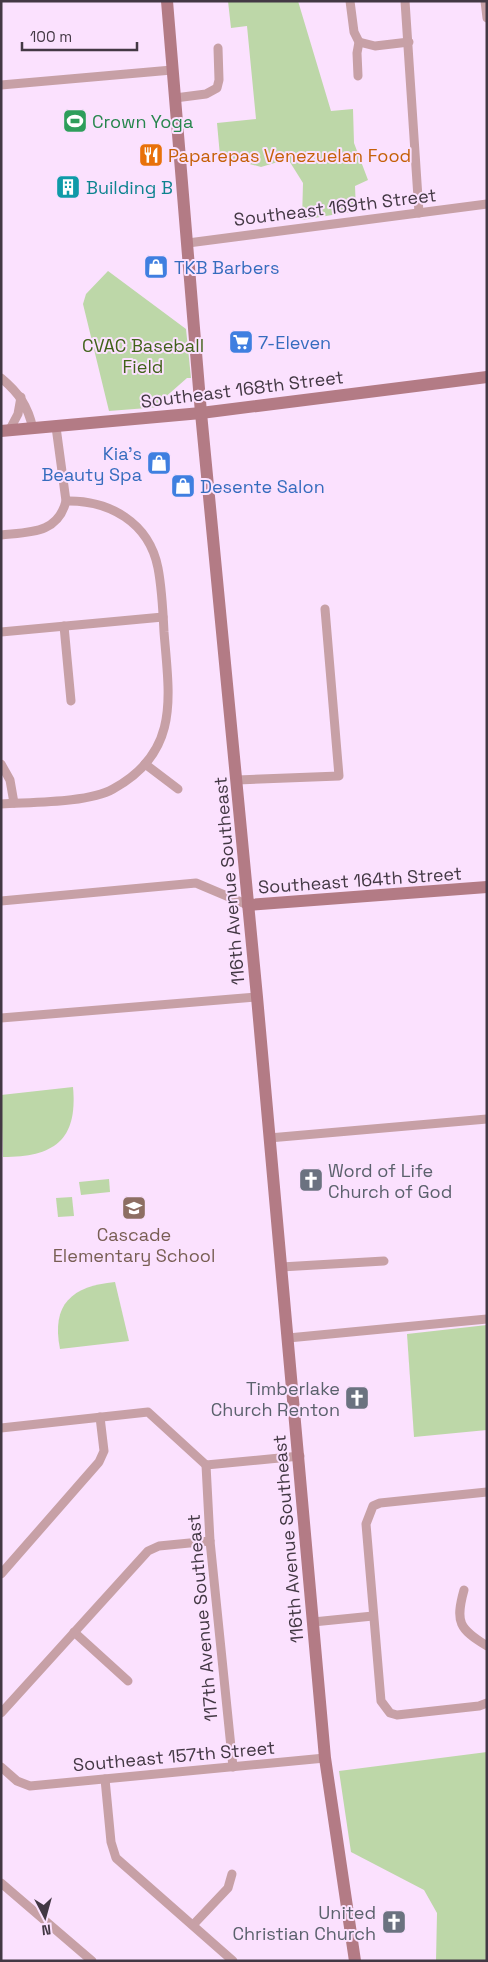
<svg xmlns="http://www.w3.org/2000/svg" width="488" height="1962" viewBox="0 0 488 1962" font-family="'Space Grotesk',sans-serif">
	<rect width="100%" height="100%" fill="#fbe1fe"/>
	<g fill="#bdd7a8">
		<polygon points="228,1 298,1 331,111 353,109 354,143 368,180 355,186 356,211 302,220 303,183 288,159 261,167 220,156 217,123 256,119 247,26 231,28"/>
		<polygon points="108,271 186,329 191,378 187,378 162,400 160,407 109,411 83,304 86,294"/>
		<path d="M73,1087C78,1141 53,1157 3,1157L1,1095Z"/>
		<polygon points="109,1179 110,1192 81,1195 79,1182"/>
		<polygon points="72,1197 74,1216 58,1217 56,1198"/>
		<path d="M115,1282L129,1341L60,1349C51,1304 72,1286 115,1282Z"/>
		<polygon points="487,1325 487,1430 414,1437 407,1334"/>
		<polygon points="487,1752 487,1961 436,1961 437,1913 424,1890 351,1852 339,1771"/>
	</g>
	<g fill="none" stroke-linecap="round" stroke-linejoin="round">
		<g stroke="#c7a0a6" stroke-width="9">
			<polyline points="350,1 354,32 359,42 357,53 358,76"/>
			<polyline points="405,1 419,213"/>
			<polyline points="485,1 487,18"/>
			<polyline points="359,42 375,46 409,42"/>
			<polyline points="1,85 172,70"/>
			<polyline points="175,98 206,94 217,88 219,80 218,48"/>
			<polyline points="188,243 487,204"/>
			<path d="M1,378C19,393 28,406 33,429"/>
			<polyline points="9,431 18,414 21,397"/>
			<path d="M1,535C29,532 58,534 66,501L56,427"/>
			<polyline points="64,626 71,701"/>
			<polyline points="1,632 163,617"/>
			<polyline points="1,764 10,780 14,803"/>
			<polyline points="145,764 178,789"/>
			<polyline points="237,780 339,776 325,609"/>
			<path d="M1,804C32,802 88,803 113,789C181,752 169,696 164,632C163,611 162,589 158,568C149,522 109,500 66,501"/>
			<polyline points="1,901 196,883 248,905"/>
			<polyline points="1,1018 257,997"/>
			<polyline points="269,1138 487,1119"/>
			<polyline points="281,1267 384,1261"/>
			<polyline points="288,1338 487,1319"/>
			<polyline points="1,1428 148,1412 206,1465 300,1456"/>
			<polyline points="206,1465 210,1541 233,1767"/>
			<polyline points="487,1492 380,1503 373,1506 366,1524 381,1701 390,1713 397,1715 479,1706 487,1703"/>
			<polyline points="1,1574 99,1462 104,1451 100,1417"/>
			<path d="M464,1590C455,1622 459,1629 487,1646"/>
			<polyline points="313,1622 373,1616"/>
			<polyline points="74,1632 128,1681"/>
			<polyline points="1,1713 148,1551 159,1546 210,1541"/>
			<polyline points="1,1767 17,1781 30,1786 325,1758"/>
			<polyline points="105,1779 111,1842 116,1858 233,1961"/>
			<polyline points="1,1883 92,1961"/>
			<polyline points="193,1925 228,1888 232,1874"/>
		</g>
		<g stroke="#b37b85" stroke-width="12">
			<polyline points="167,1 201,413 257,997 325,1758 355,1961"/>
			<polyline points="1,431 201,413 487,377"/>
			<polyline points="248,905 487,887"/>
		</g>
	</g>
	<defs>
		<symbol id="stadium-square" viewBox="-11 -11 22 22"><rect x="-9" y="-9" width="18" height="18" rx="4" fill="#2e9e5b" stroke="#fbe1fe"/><path d="M0-5a6.5 5 0 1 0 0 10a6.5 5 0 1 0 0-10ZM-3.5-1.8h7v3.6h-7Z" fill="#fff"/></symbol>
		<symbol id="restaurant-square" viewBox="-11 -11 22 22"><rect x="-9" y="-9" width="18" height="18" rx="4" fill="#e8710a" stroke="#fbe1fe"/><path d="M-5-6h1v4h1v-4h1v4h1v-4h1v5L-1.5 .5V6h-2V.5L-5-1ZM5-6V6H3V1.5H1.5Q1.5-4 5-6Z" fill="#fff"/></symbol>
		<symbol id="building-square" viewBox="-11 -11 22 22"><rect x="-9" y="-9" width="18" height="18" rx="4" fill="#0f9aa8" stroke="#fbe1fe"/><path d="M-4-6H4V6H1V3H-1V6H-4ZM-2.5-4.3h1.7v1.8h-1.7ZM.8-4.3h1.7v1.8H.8ZM-2.5-1h1.7V.8h-1.7ZM.8-1h1.7V.8H.8Z" fill="#fff"/></symbol>
		<symbol id="shop-square" viewBox="-11 -11 22 22"><rect x="-9" y="-9" width="18" height="18" rx="4" fill="#3f7fe0" stroke="#fbe1fe"/><path d="M-5-2.5h2.3a2.7 3.5 0 0 1 5.4 0H5L5.5 6h-11ZM-1.5-2.5h3a1.5 2.3 0 0 0-3 0Z" fill="#fff"/></symbol>
		<symbol id="supermarket-square" viewBox="-11 -11 22 22"><rect x="-9" y="-9" width="18" height="18" rx="4" fill="#3f7fe0" stroke="#fbe1fe"/><path d="M-6-5.5h2.5l.6 2H6L4.5 2H-2.5L-4.4-4H-6ZM-1.5 3.2a1.3 1.3 0 1 0 .1 0ZM3 3.2a1.3 1.3 0 1 0 .1 0Z" fill="#fff"/></symbol>
		<symbol id="church-square" viewBox="-11 -11 22 22"><rect x="-9" y="-9" width="18" height="18" rx="4" fill="#6b7280" stroke="#fbe1fe"/><path d="M-1.2-6h2.4v3.5h3.3v2.4h-3.3V6h-2.4V-.1h-3.3v-2.4h3.3Z" fill="#fff"/></symbol>
		<symbol id="school-square" viewBox="-11 -11 22 22"><rect x="-9" y="-9" width="18" height="18" rx="4" fill="#8d6e63" stroke="#fbe1fe"/><path d="M0-5L7-2L0 1L-7-2ZM-4 1L0 2.5L4 1V4Q0 6-4 4Z" fill="#fff"/></symbol>
	</defs>
	<g fill-rule="evenodd">
		<use href="#stadium-square" x="61" y="107" width="28" height="28"/>
		<use href="#restaurant-square" x="137" y="141" width="28" height="28"/>
		<use href="#building-square" x="54" y="173" width="28" height="28"/>
		<use href="#shop-square" x="142" y="253" width="28" height="28"/>
		<use href="#supermarket-square" x="227" y="328" width="28" height="28"/>
		<use href="#shop-square" x="145" y="449" width="28" height="28"/>
		<use href="#shop-square" x="169" y="472" width="28" height="28"/>
		<use href="#church-square" x="297" y="1166" width="28" height="28"/>
		<use href="#school-square" x="120" y="1194" width="28" height="28"/>
		<use href="#church-square" x="343" y="1384" width="28" height="28"/>
		<use href="#church-square" x="380" y="1908" width="28" height="28"/>
	</g>
	<g text-anchor="middle" dominant-baseline="central" stroke-width="4" stroke-linejoin="round" paint-order="stroke">
		<g font-size="18" fill="#27864d" stroke="#fbe1fe" text-anchor="start">
			<text x="92" y="121">Crown Yoga</text>
		</g>
		<g font-size="18" fill="#c56008" stroke="#fbe1fe" text-anchor="start">
			<text x="168" y="155">Paparepas Venezuelan Food</text>
		</g>
		<g font-size="18" fill="#0d838f" stroke="#fbe1fe" text-anchor="start">
			<text x="86" y="187">Building B</text>
		</g>
		<g font-size="18" fill="#433844" stroke="#fbe1fe">
			<text transform="translate(335 207) rotate(-7)">Southeast 169th Street</text>
			<text transform="translate(242 389) rotate(-7)">Southeast 168th Street</text>
			<text transform="translate(360 880) rotate(-4)">Southeast 164th Street</text>
			<text transform="translate(229 881) rotate(-95)">116th Avenue Southeast</text>
			<text transform="translate(288 1539) rotate(-95)">116th Avenue Southeast</text>
			<text transform="translate(202 1618) rotate(-95)">117th Avenue Southeast</text>
			<text transform="translate(174 1756) rotate(-5)">Southeast 157th Street</text>
		</g>
		<g font-size="18" fill="#366cbe" stroke="#fbe1fe" text-anchor="start">
			<text x="174" y="267">TKB Barbers</text>
			<text x="258" y="342">7-Eleven</text>
			<text x="142" y="453" text-anchor="end">Kia's<tspan x="142" dy="21">Beauty Spa</tspan></text>
			<text x="200" y="486">Desente Salon</text>
		</g>
		<g font-size="18" fill="#41621a" stroke="#fbe1fe">
			<text x="143" y="345">CVAC Baseball<tspan x="143" dy="21">Field</tspan></text>
		</g>
		<g font-size="18" fill="#5b616d" stroke="#fbe1fe" text-anchor="end">
			<text x="328" y="1170" text-anchor="start">Word of Life<tspan x="328" dy="21">Church of God</tspan></text>
			<text x="340" y="1388">Timberlake<tspan x="340" dy="21">Church Renton</tspan></text>
			<text x="376" y="1912">United<tspan x="376" dy="21">Christian Church</tspan></text>
		</g>
		<g font-size="18" fill="#785e54" stroke="#fbe1fe">
			<text x="134" y="1234">Cascade<tspan x="134" dy="21">Elementary School</tspan></text>
		</g>
	</g>
	<rect width="488" height="1962" fill="none" stroke="#433844" stroke-width="5"/>
	<g transform="translate(45 1917) rotate(174)" stroke="#fbe1fe" stroke-width="4" paint-order="stroke">
	<path d="M0-4L9 19L0 12L-9 19Z" fill="#433844"/>
	<text y="-8" font-size="14" font-weight="bold" text-anchor="middle" fill="#433844">N</text>
	</g>
	<path d="M22 42v8h115v-8" fill="none" stroke="#433844" stroke-width="2.5"/>
	<text x="30" y="42" font-size="15" fill="#433844" stroke="#fbe1fe" stroke-width="4" paint-order="stroke">100 m</text>
</svg>
